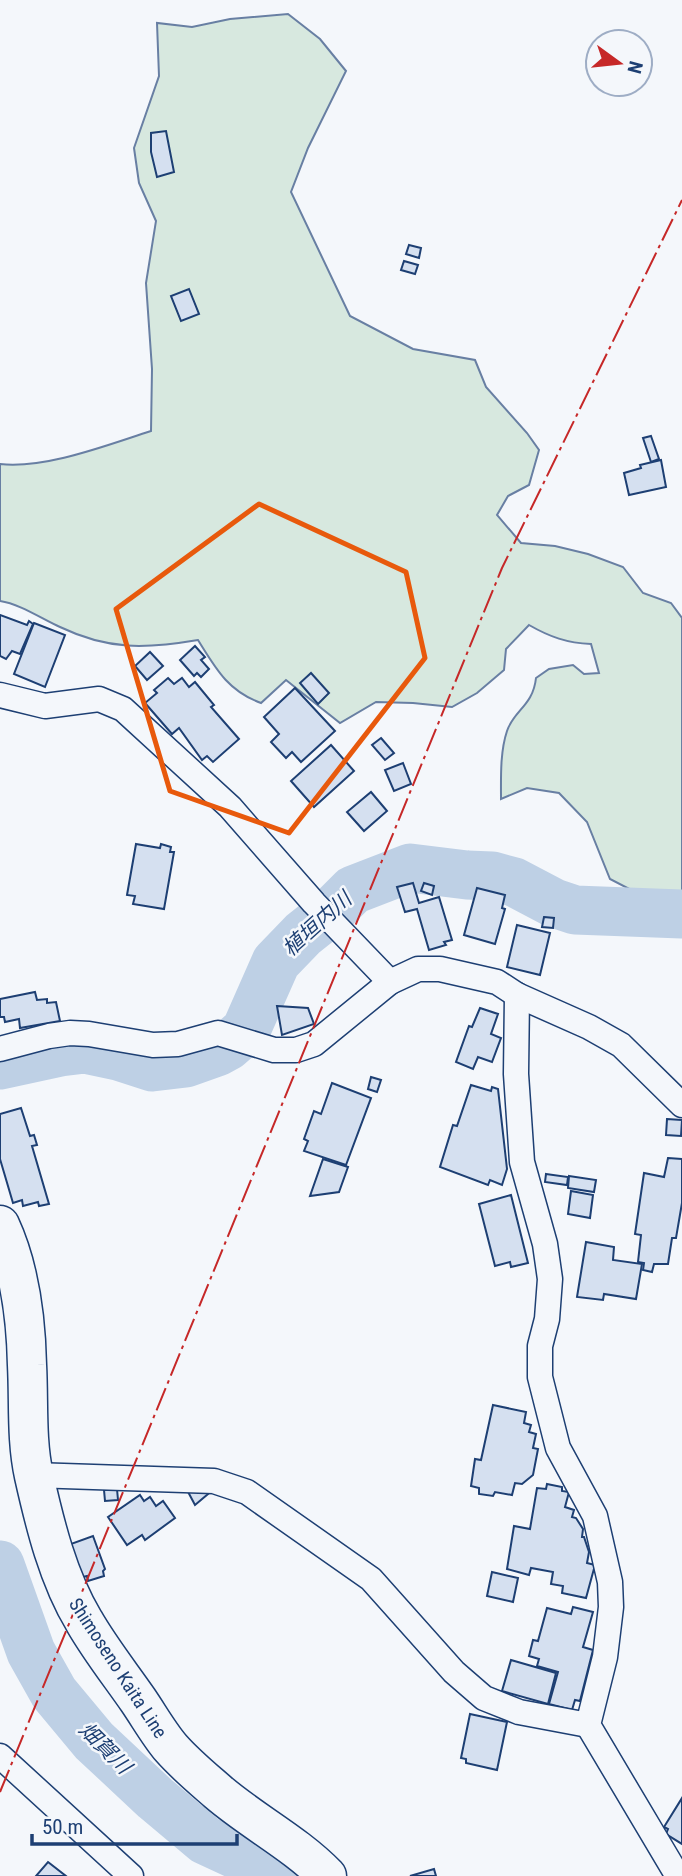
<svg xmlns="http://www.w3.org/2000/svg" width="682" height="1876" viewBox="0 0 682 1876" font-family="'Roboto Condensed','Noto Sans JP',sans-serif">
	<rect width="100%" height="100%" fill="#f4f7fb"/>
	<path fill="#d7e8df" stroke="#687fa3" stroke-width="2" d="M288,14L320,39L346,71L308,148L291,192L350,316L413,349L475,360L486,387L527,433L539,450L529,485L508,496L497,515L521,543L555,546L588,554L623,567L643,593L671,603L682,618V892L637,893L610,879L587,822L559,793L527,788L501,799C501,777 500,752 507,731C514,710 533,706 536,678L549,669L573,665L584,674L599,673L591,644C567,643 550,637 529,625L506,649L504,670L477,693L452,707L413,703L376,702L340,723L286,680L261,703C228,691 216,669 198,640C145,649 108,650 60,627C42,619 20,604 0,601V464C46,469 107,445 151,431L152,369L146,283L156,221L139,183L134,148L159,76L157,23L192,27L230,19Z"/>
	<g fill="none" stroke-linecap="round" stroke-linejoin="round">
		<g stroke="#bed0e5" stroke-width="49">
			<polyline points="0,1065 60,1052 85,1049 118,1056 152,1067 186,1063 217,1052 228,1046 246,1030 276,962 303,934 332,911 353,890 410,868 467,875 492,876 514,882 554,903 575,910 682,914"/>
			<polyline points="0,1565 31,1652 54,1693 94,1741 155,1798 205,1840 261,1866 275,1876"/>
		</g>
	</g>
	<g fill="#d5e0f0" stroke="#1d3f73" stroke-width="2">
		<polygon points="166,131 174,172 157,177 151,152 151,133"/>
		<polygon points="409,245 421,248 419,258 406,254"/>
		<polygon points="404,261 418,265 415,274 401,270"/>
		<polygon points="189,289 199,314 181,321 171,296"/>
		<polygon points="651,436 659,459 651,462 643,438"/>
		<polygon points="661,460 666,487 629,495 624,473 641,468 640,465"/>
		<polygon points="0,615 27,625 29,621 33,624 20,654 12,651 6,659 0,656"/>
		<polygon points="34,623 65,635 45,687 14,674"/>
		<polygon points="195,646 205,657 201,660 209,669 201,677 197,673 194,676 180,660"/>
		<polygon points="150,652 163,666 147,680 135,666"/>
		<polygon points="311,673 329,693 318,704 300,683"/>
		<polygon points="168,678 174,684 182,678 189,687 195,682 214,705 211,707 239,739 213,762 207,756 202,760 179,728 172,734 145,703 157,693 154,690"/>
		<polygon points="295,688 335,731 301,762 292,752 286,758 271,742 279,734 264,717"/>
		<polygon points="381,738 394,753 385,760 372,745"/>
		<polygon points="331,745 354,771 314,807 291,781"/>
		<polygon points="403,763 411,784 394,791 385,770"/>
		<polygon points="371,792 387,811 364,831 347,812"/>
		<polygon points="136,844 160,848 161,844 171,847 170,852 174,852 164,909 133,904 135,896 127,895"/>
		<polygon points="413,883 419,903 439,897 452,940 444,942 446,945 429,950 417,909 405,912 397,887"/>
		<polygon points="424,883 434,886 432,895 421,891"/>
		<polygon points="477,888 505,895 502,908 505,909 495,944 464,935"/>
		<polygon points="544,917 554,918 553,928 542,927"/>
		<polygon points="517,925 550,933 540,975 507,967"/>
		<polygon points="35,992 37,1000 47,999 47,1003 56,1002 60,1021 20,1028 19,1019 5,1022 4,1017 0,1017 0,999"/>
		<polygon points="277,1006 308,1008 314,1024 282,1035"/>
		<polygon points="480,1008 498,1014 491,1034 501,1038 492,1062 478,1057 473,1069 456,1062 469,1026 472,1027"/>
		<polygon points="371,1077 381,1080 377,1092 368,1089"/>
		<polygon points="332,1083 371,1098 346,1165 304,1151 308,1141 304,1139 314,1111 321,1114"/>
		<polygon points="471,1085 491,1091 492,1087 498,1089 507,1169 502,1185 490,1180 488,1185 440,1167 453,1125 457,1126"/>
		<polygon points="21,1108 30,1136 34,1135 37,1145 32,1146 49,1204 39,1206 38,1202 23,1206 22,1200 13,1203 0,1159 0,1114"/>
		<polygon points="667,1119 682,1120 681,1136 666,1135"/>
		<polygon points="668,1158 682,1159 682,1203 676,1238 672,1238 668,1264 654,1264 652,1272 643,1270 644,1263 638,1262 641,1235 635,1234 644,1173 664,1177"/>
		<polygon points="323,1159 348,1167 339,1192 310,1196"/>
		<polygon points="546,1174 568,1177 567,1185 545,1182"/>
		<polygon points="569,1176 596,1180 594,1192 568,1188"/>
		<polygon points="571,1191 593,1195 590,1218 568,1214"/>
		<polygon points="511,1195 528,1263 511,1267 510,1262 495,1266 479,1204"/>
		<polygon points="586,1242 614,1247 613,1260 642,1264 636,1299 604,1294 603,1300 577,1297"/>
		<polygon points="493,1405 526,1412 524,1423 531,1425 529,1432 536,1434 533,1448 538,1449 533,1475 522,1484 515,1483 512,1495 495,1492 493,1496 479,1494 479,1488 471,1486 475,1459 481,1460"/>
		<polygon points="547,1484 562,1487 562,1491 569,1492 565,1507 574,1510 572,1517 576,1518 583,1529 582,1537 584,1537 589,1552 587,1563 595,1565 586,1598 562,1593 563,1586 551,1584 553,1572 531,1568 529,1575 507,1569 514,1526 530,1529 537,1488 546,1489"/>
		<polygon points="196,1485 208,1494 195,1505 186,1488"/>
		<polygon points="117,1489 118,1500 105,1501 104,1490"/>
		<polygon points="140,1495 144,1501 150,1497 156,1506 163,1501 175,1518 145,1540 142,1535 127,1545 108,1517"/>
		<polygon points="93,1536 105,1569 103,1571 104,1576 88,1581 87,1576 79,1578 68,1545"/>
		<polygon points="492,1572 518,1578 513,1602 487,1596"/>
		<polygon points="573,1607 593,1612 583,1647 593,1650 580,1701 575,1700 572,1710 549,1704 558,1672 537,1666 539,1659 529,1656 533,1640 538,1641 547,1608 571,1614"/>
		<polygon points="511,1660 556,1673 548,1704 502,1691"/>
		<polygon points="470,1714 507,1722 497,1770 466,1763 466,1759 461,1758"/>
		<polygon points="682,1798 682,1844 666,1834 668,1829 664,1827"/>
		<polygon points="48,1862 66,1876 36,1876"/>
		<polygon points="434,1869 436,1876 410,1876"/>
	</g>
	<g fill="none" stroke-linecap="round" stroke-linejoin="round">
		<defs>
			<g id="street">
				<polyline points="0,695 45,706 99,699 123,709 230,807 314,903 390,982"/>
				<polyline points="517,995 516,1074 522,1162 545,1244 550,1279 547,1319 540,1346 540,1377 558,1448 595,1516 610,1582 611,1607 605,1657 588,1725 676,1873 676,1876"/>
				<polyline points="0,1049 49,1036 70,1033 89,1034 153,1045 178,1044 218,1033 274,1050 296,1050 314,1044 390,982 418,969 440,969 497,982 517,995 589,1027 621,1045 682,1105"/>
				<polyline points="33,1475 214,1481 247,1492 371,1579 454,1672 484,1698 519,1712 588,1725"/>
				<polyline points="0,1756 131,1876"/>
			</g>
			<path id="primary" d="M0,1225C20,1268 26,1317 27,1365C29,1402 26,1440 34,1476C45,1525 58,1578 84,1621C100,1649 120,1674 138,1700C149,1716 159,1734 171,1748C185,1764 202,1778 218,1792C253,1822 295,1843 327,1876"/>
		</defs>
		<use href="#street" stroke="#1d3f73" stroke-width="27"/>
		<use href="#primary" stroke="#1d3f73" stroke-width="41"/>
		<use href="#street" stroke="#f4f7fb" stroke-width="24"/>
		<use href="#primary" stroke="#f4f7fb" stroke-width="38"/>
		<polyline stroke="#c62828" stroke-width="2" stroke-dasharray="24 5 3.5 5" stroke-linecap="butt" points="0,1792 502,568 682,200"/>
	</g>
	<path fill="none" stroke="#e8590c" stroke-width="5" stroke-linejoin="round" d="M259,504L406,572L425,658L289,833L170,791L116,609Z"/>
	<g text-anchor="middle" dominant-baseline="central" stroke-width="5" stroke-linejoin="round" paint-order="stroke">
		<g font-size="19" fill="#1d3f73" stroke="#f4f7fb">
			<text transform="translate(118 1668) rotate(57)">Shimoseno Kaita Line</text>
		</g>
		<g font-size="21" font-style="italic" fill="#1d3f73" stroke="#f4f7fb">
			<text transform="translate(317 924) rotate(-42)">植垣内川</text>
			<text transform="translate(105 1748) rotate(45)">畑賀川</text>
		</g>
	</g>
	<g transform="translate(619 63) rotate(105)"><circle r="33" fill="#f4f7fb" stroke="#9eadc5" stroke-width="2"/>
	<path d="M0-5L12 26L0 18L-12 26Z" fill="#c62828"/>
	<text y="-10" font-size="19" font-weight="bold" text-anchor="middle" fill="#1d3f73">N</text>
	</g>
	<path d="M32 1834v10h205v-10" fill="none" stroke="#1d3f73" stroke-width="3.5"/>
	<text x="42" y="1834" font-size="21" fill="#1d3f73" stroke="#f4f7fb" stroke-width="5" paint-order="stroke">50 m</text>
</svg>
